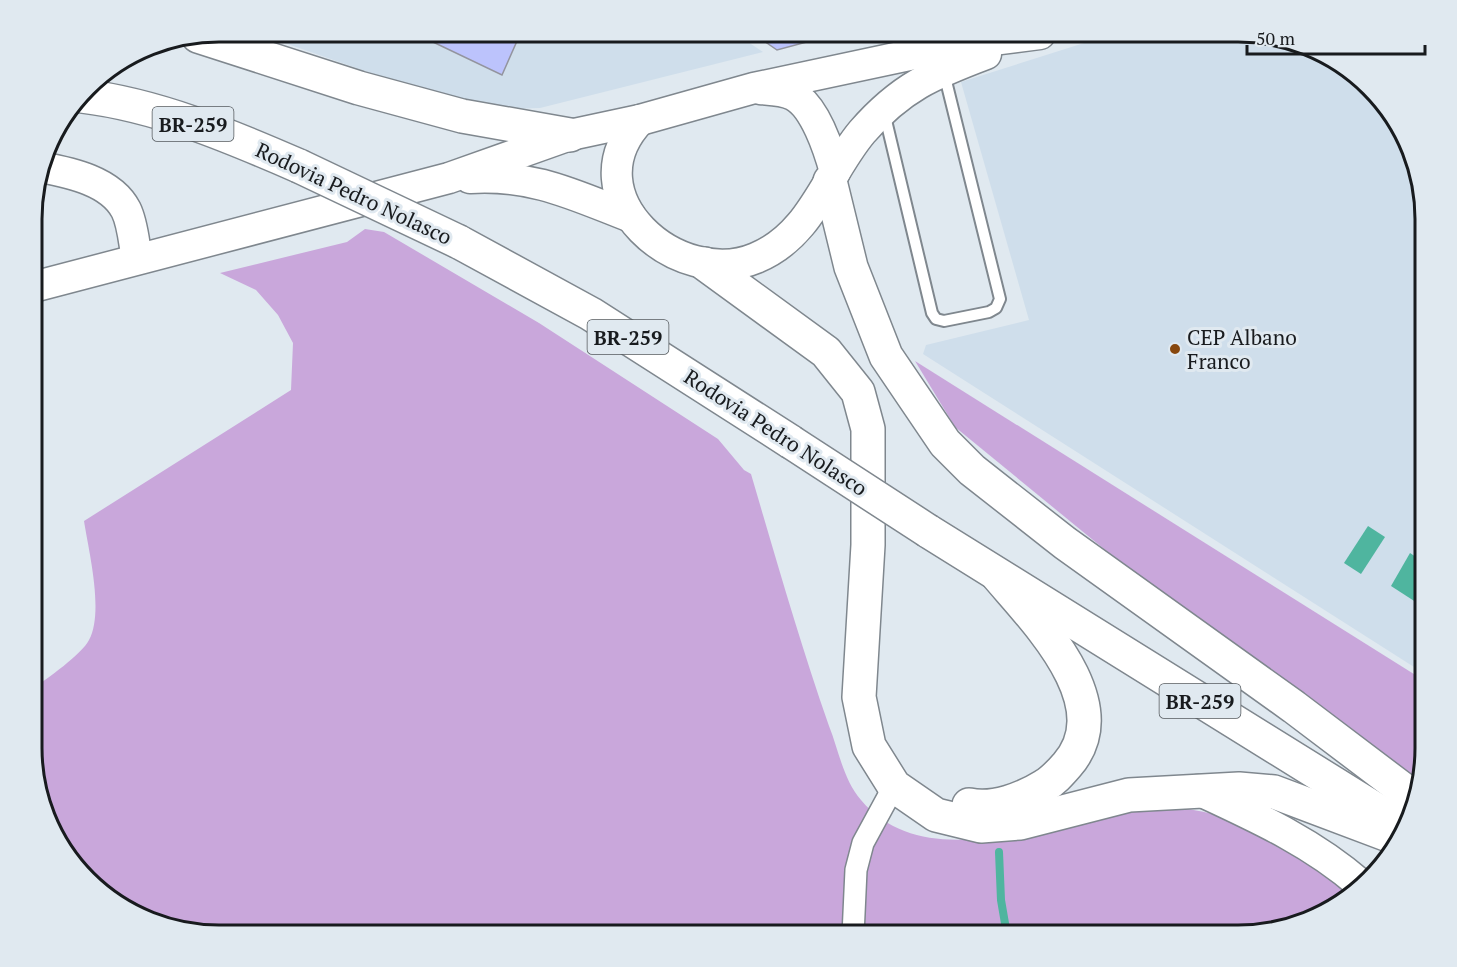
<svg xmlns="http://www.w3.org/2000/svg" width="1457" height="967" viewBox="0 0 1457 967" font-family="'PT Serif',serif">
	<rect width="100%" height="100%" fill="#e0e9f0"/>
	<g fill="#cfdeeb">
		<polygon points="253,32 733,32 763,52 540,108 477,110"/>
		<polygon points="1119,32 1239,32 1298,41 1343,63 1401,125 1425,207 1425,674 923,354 926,345 1029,320 961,82"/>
	</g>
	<g fill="#c9a7db">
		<path d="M365,229L384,232L539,323L718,439L744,470L751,474C776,559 800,643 829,726C839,751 843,779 861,800C924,875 1041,823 1119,810C1137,807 1160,807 1178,808C1245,813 1298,857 1352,892L1332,911L1250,935H218L159,926L114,904L57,842L33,772V688C46,680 83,653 89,640C104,612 89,553 84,521L291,390L293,343L278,315L256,290L220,273L347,242Z"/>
		<polygon points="915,361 1425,681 1425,760 1418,782 1104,549 955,427"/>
	</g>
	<g fill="#4fb59f">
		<polygon points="1368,526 1385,537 1361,574 1344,563"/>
		<polygon points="1410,553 1425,563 1425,608 1391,586"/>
	</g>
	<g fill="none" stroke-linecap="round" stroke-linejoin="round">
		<polyline stroke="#4fb59f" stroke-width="8" points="999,852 1001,900 1007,935"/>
	</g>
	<g fill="#bcc3fc" stroke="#93949e" stroke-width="1.5">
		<polygon points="412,32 521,32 502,75"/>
		<polygon points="751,32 844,32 777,50"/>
	</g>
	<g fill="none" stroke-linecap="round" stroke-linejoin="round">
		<defs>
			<polyline id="lane" points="884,112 932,313 936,319 944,321 989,312 996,308 1000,299 944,73"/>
			<polyline id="street" points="853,935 856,870 863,843 894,786"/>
			<g id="secondary">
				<path d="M760,89C771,90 783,90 793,95C815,106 829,150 835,172"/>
				<path d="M640,120C568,196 679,291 756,258C812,235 826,175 862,132C901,87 933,74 986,54"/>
				<path d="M41,167C71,173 111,181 126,210C133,224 134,244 137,259"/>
				<path d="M470,178C533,174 574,195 631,217"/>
				<polyline points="33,287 449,178 570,135 640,120 754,88 961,44 1040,34"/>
				<path d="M1198,790C1256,817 1312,842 1360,884"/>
			</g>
			<g id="highway">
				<polyline points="198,36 359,88 462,116 570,135"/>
				<path d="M82,96C157,105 230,136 299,166"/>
				<polyline points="830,181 851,267 886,356 945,443 972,470 1065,543 1294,707 1413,797"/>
				<polyline points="459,242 591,314 791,442"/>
				<polyline points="705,264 826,352 858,392 868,429 868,545 859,697 869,746 894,786 936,815 981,826 1020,823 1129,795 1239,789 1274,792 1399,839"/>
				<polyline points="928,531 1396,822"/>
				<path d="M969,805C994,810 1023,799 1044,786C1053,781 1060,773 1067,765C1120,704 1036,621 998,576"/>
			</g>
		</defs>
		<use href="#lane" stroke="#7f878e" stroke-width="14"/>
		<use href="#street" stroke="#7f878e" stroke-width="24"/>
		<use href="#secondary" stroke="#7f878e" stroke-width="33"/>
		<use href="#highway" stroke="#7f878e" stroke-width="36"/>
		<use href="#lane" stroke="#fff" stroke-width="10"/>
		<use href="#street" stroke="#fff" stroke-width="21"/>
		<use href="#secondary" stroke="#fff" stroke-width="30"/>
		<use href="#highway" stroke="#fff" stroke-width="33"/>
		<defs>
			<g id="highway-bridge">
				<polyline points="299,166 459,242"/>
				<polyline points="791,442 928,531"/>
			</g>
		</defs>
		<use href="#highway-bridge" stroke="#7f878e" stroke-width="36" stroke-linecap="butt"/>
		<use href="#highway-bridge" stroke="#fff" stroke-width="33"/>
	</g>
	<circle fill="#87470d" stroke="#e0e9f0" stroke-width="2" cx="1175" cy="349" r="6"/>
	<g text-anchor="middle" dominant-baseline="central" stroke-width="6" stroke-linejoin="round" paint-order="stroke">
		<g fill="#e0e9f0" stroke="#54595d" stroke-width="1.5">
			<rect x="152.5" y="107" width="81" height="34" rx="4.5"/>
			<rect x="587.5" y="320" width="81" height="34" rx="4.5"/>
			<rect x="1159.5" y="684" width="81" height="34" rx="4.5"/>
		</g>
		<g font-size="20" font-weight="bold" fill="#181b1e">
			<text x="193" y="124">BR-259</text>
			<text x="628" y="337">BR-259</text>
			<text x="1200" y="701">BR-259</text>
		</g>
		<g font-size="21" fill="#181b1e" stroke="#e0e9f0">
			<text transform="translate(354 193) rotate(25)">Rodovia Pedro Nolasco</text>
			<text transform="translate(776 432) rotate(33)">Rodovia Pedro Nolasco</text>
		</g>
		<g font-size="21" fill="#181b1e" stroke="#e0e9f0" text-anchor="start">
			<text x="1187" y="337">CEP Albano<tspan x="1187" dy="24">Franco</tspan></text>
		</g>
	</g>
	<path d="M0 0H1457V967H0ZM219 42H1238A177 177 0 0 1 1415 219V748A177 177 0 0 1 1238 925H219A177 177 0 0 1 42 748V219A177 177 0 0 1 219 42Z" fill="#e0e9f0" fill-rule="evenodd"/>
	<path fill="none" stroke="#181b1e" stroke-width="3" d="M219 42H1238A177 177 0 0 1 1415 219V748A177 177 0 0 1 1238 925H219A177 177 0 0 1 42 748V219A177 177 0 0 1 219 42Z"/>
	<path d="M1247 45v9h178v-9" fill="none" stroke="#181b1e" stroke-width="3"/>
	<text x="1256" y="45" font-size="18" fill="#181b1e" stroke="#e0e9f0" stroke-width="4.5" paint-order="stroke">50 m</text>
</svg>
